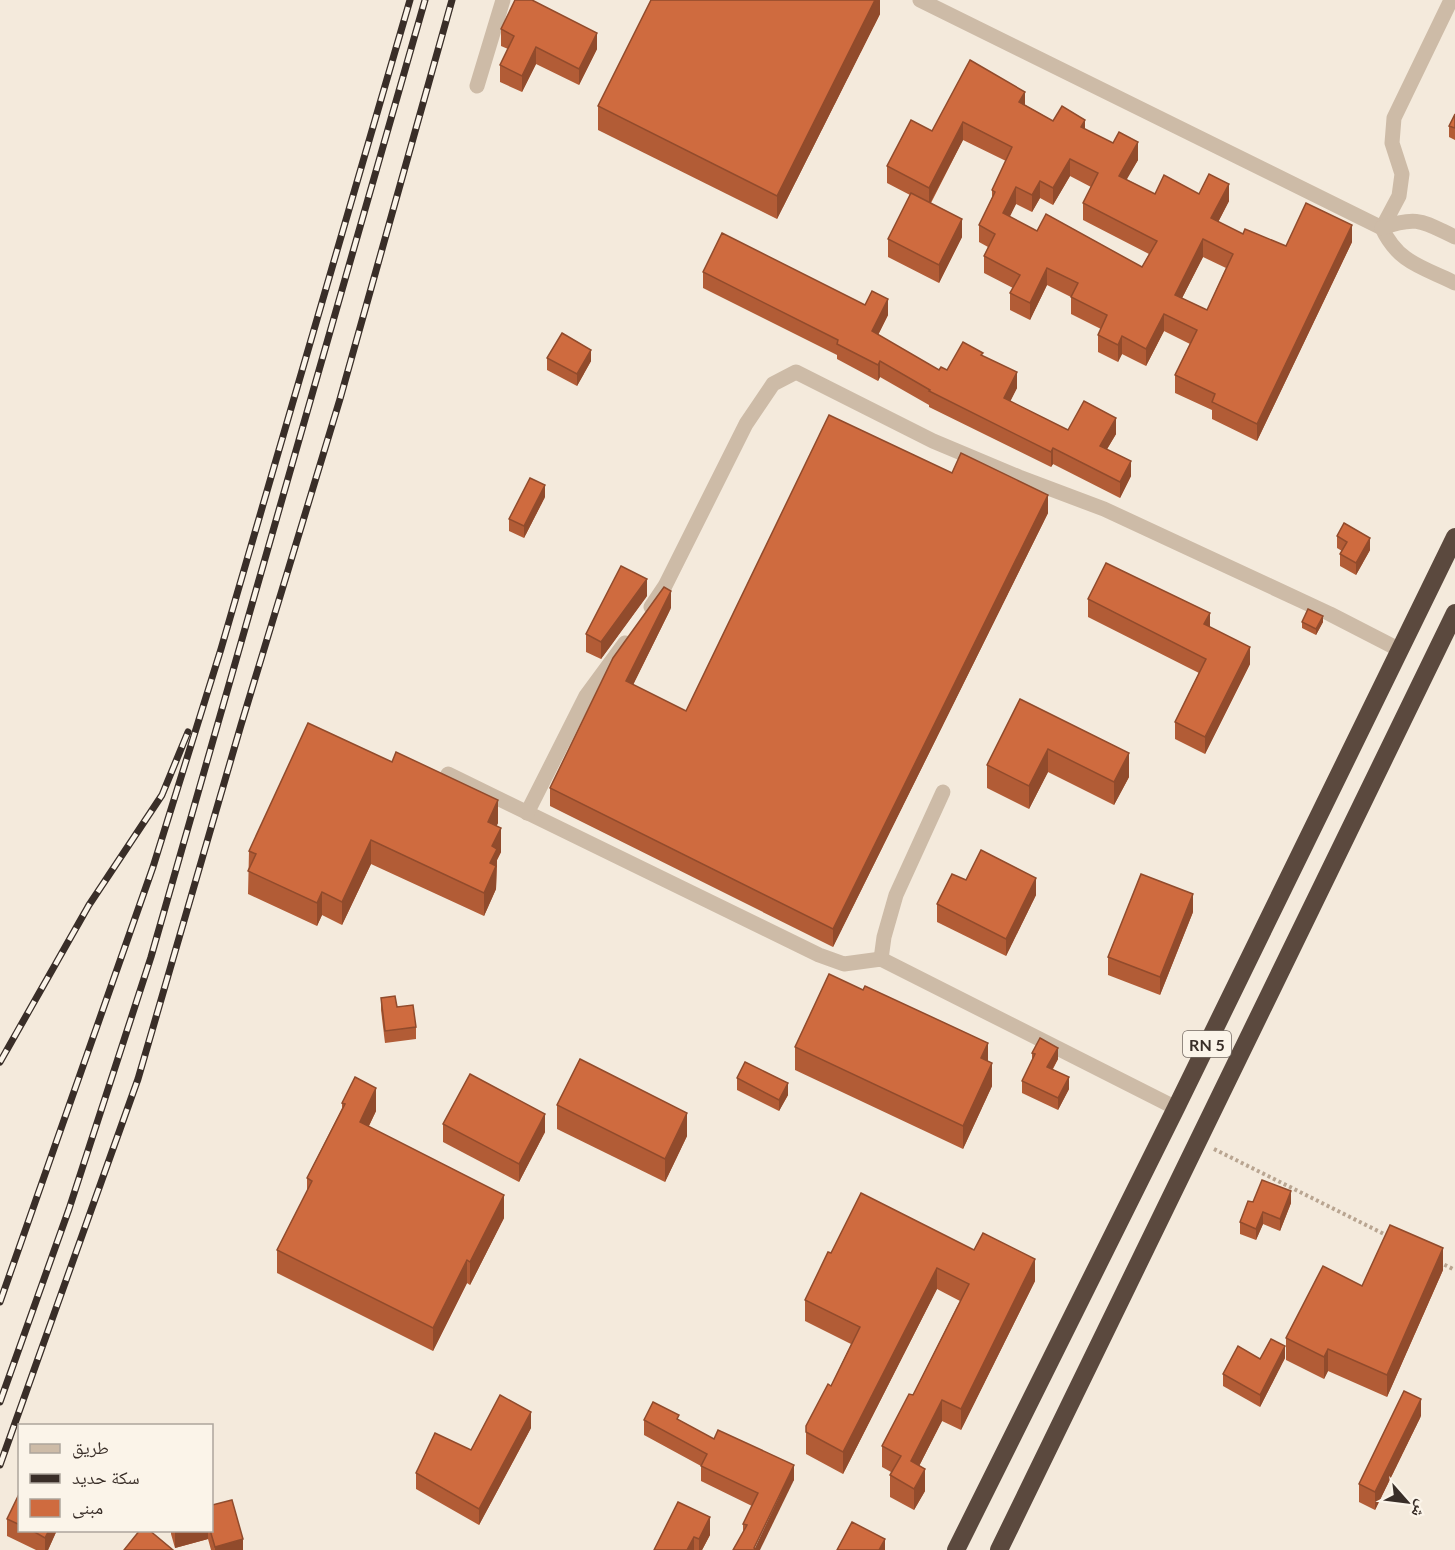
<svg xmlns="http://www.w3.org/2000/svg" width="1455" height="1550" viewBox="0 0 1455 1550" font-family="Lato,'Noto Naskh Arabic',sans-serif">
	<rect width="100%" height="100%" fill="#f4eadc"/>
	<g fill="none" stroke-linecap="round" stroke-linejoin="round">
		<g stroke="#b9a591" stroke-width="4" stroke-dasharray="3 3" stroke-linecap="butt">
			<polyline points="1214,1149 1390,1237"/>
			<polyline points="1439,1262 1455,1270"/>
		</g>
		<g stroke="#cdbba7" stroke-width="15">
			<path d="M920,0L1382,228C1398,263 1423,267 1455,283"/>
			<polyline points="477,86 503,0"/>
			<polyline points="1382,228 1399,196 1402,174 1392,143 1394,118 1451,0"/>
			<path d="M1382,228C1418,215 1423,222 1455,237"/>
			<polyline points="651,607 665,586 746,424 773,384 796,372 933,441 1019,477 1104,509 1330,614 1400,650"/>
			<polyline points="448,774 819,955 844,964 881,959 1176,1108"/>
			<polyline points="527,813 586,696 625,643"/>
			<polyline points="881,959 884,937 896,895 943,792"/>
		</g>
		<g stroke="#5b493e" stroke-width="18">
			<polyline points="956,1550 1176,1108 1455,537"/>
			<polyline points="999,1550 1455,613"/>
		</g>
		<defs>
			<g id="rail">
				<polyline points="0,1062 89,905 162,795 188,732"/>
				<polyline points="0,1302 153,867 221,649 410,0"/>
				<polyline points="0,1402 69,1209 151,957 425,0"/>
				<polyline points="0,1465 138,1079 241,725 340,399 452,0"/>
			</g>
		</defs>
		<use href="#rail" stroke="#392e28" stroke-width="7"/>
		<use href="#rail" stroke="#fbf4e9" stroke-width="4.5" stroke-dasharray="14" stroke-linecap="butt"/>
	</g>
	<g fill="#b25c36" fill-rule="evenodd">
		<polygon points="880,0 880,14 777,219 598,130 598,106"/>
		<polygon points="501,29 597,49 579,85 536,64 522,92 500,82 500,65 508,49 501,46"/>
		<path d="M1025,105L1053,121L1085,129L1138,160L1126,179L1155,194H1199L1229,201L1218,222L1243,234L1286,246L1352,242L1257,441L1212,419V410L1175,393V375L1190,344L1164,331L1146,366L1122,354L1118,362L1098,352V335L1101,329L1071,314V297L1047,285L1030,320L1010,310V293L1013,288L984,273V256L988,247L979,242V225L992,198V190L1006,161L963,140L931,203L962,237L939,283L888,257V239L910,195L887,183V166L932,131ZM1070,176L1091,187L1083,203V220L1149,254L1142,267L1037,231L1009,217L1016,204L1032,212L1040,198L1053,205ZM1203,257L1226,268L1207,310L1182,298Z"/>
		<polygon points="1455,114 1455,140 1449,137 1449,126"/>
		<polygon points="703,272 865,305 888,315 878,335 939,370 947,370 983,356 1017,388 1010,401 1068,430 1116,434 1107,449 1131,476 1120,498 1053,464 1051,467 929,407 929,405 880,377 878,381 837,359 837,355 703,288"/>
		<polygon points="547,358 591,361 577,386 547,370"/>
		<polygon points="952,473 1048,513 833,947 550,806 550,788 671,608 633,685 686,711"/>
		<polygon points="545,497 524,538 509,531 509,519"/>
		<polygon points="1337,536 1370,550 1356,575 1340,566 1340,554 1342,551 1337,548"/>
		<polygon points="647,596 601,659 586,652 586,634"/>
		<polygon points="1088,599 1210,627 1250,664 1205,754 1175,739 1175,722 1199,673 1088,617"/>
		<polygon points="1302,622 1323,622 1316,635 1302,628"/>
		<polygon points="1020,699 1129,777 1114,805 1048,772 1029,809 987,788 987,765"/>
		<polygon points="498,823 496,826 501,852 497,860 496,889 484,916 371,864 342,925 322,915 317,926 248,894 249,851"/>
		<polygon points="966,880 1036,895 1006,956 937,922 937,904"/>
		<polygon points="1193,912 1160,995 1108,975 1108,957"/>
		<polygon points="381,998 397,1007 416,1027 416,1039 385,1043 381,1010"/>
		<polygon points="795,1047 988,1061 992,1086 963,1149 795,1070"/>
		<polygon points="1032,1053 1058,1059 1053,1069 1069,1089 1058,1110 1022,1093 1022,1081 1032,1061"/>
		<polygon points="737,1078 788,1095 779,1111 737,1090"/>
		<polygon points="342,1103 376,1111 369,1126 504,1218 470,1285 467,1283 433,1351 277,1273 277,1250 307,1192 307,1178 342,1108"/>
		<polygon points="557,1105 687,1136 665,1182 557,1129"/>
		<polygon points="443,1124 545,1132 519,1182 443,1142"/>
		<polygon points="1253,1202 1291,1203 1280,1231 1263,1224 1256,1240 1240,1234 1240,1222"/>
		<polygon points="974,1250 1035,1281 961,1430 942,1421 919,1466 925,1491 914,1510 890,1497 890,1475 891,1472 882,1467 882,1446 913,1395 960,1301 937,1289 843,1474 806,1454 806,1426 831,1386 851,1344 805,1321 805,1300 831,1253"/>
		<polygon points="1443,1270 1387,1397 1328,1371 1324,1379 1286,1360 1286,1338 1362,1286"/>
		<polygon points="1285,1358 1260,1407 1223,1386 1223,1374 1260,1359"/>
		<polygon points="1421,1416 1375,1510 1359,1502 1359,1484"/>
		<polygon points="644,1420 679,1420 714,1439 794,1480 743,1532 743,1524 752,1506 701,1481 701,1466 644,1435"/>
		<polygon points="531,1428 479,1525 416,1489 416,1473 471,1450"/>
		<polygon points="20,1492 20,1530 57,1530 48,1550 36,1550 7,1536 7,1519"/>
		<polygon points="710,1517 710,1535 702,1550 654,1550"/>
		<polygon points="171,1530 212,1530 243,1550 211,1550 208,1539 175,1548 171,1534"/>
	</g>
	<g fill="#914b2c">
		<polygon points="875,0 880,0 880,14 777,219 777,196"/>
		<polygon points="597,33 597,49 579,85 579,69"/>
		<polygon points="536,47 536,64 522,92 522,76"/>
		<polygon points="1025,92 1025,109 1019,102"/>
		<polygon points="1085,120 1085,137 1081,127"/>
		<polygon points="963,122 963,140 929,205 929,188"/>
		<polygon points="1138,142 1138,160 1119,193 1119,176"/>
		<polygon points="1070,159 1070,176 1053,205 1053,188"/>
		<polygon points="1040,181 1040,198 1032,212 1032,195"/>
		<polygon points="1229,184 1229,201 1211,236 1211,218"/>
		<polygon points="1016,187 1016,204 1003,231 1003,213"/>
		<polygon points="962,219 962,237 939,283 939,265"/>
		<polygon points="1352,225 1352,242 1257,441 1257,424"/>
		<polygon points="1203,239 1203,257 1175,312 1175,295"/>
		<polygon points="1047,268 1047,285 1030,320 1030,303"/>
		<polygon points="888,299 888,315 872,347 872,331"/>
		<polygon points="1164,314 1164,331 1146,366 1146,349"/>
		<polygon points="1122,336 1122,354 1118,362 1118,345"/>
		<polygon points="591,350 591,361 577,386 577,374"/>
		<polygon points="880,361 880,377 878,381 878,365"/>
		<polygon points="1017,372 1017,388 1004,414 1004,398"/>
		<polygon points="1116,418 1116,434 1100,461 1100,446"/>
		<polygon points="1053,448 1053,464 1051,467 1051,452"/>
		<polygon points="1131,461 1131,476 1120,498 1120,482"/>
		<polygon points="545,485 545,497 524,538 524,526"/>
		<polygon points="1048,495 1048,513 833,947 833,929"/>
		<polygon points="1370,538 1370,550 1356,575 1356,563"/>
		<polygon points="647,579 647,596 601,659 601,642"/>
		<polygon points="671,591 671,608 626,699 626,681"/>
		<polygon points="1210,613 1210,631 1204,624"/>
		<polygon points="1323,616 1323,622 1316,635 1316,629"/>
		<polygon points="1250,647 1250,664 1205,754 1205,737"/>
		<polygon points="1048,749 1048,772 1029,809 1029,786"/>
		<polygon points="1129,753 1129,777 1114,805 1114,782"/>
		<polygon points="498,800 498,823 488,846 488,822"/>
		<polygon points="501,828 501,852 497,860 496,889 484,916 484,893 492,846"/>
		<polygon points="371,840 371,864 342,925 342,902"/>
		<polygon points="1036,878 1036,895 1006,956 1006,939"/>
		<polygon points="322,892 322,915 317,926 317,903"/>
		<polygon points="1193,894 1193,912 1160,995 1160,977"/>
		<polygon points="988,1043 988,1067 981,1058"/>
		<polygon points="1058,1048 1058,1059 1047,1078 1047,1067"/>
		<polygon points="992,1063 992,1086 963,1149 963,1126"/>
		<polygon points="1069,1077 1069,1089 1058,1110 1058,1098"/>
		<polygon points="788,1083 788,1095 779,1111 779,1100"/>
		<polygon points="376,1088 376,1111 360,1144 360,1122"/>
		<polygon points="687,1113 687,1136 665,1182 665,1159"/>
		<polygon points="545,1114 545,1132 519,1182 519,1164"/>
		<polygon points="1291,1191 1291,1203 1280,1231 1280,1219"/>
		<polygon points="504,1195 504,1218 470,1285 470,1262"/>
		<polygon points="1263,1212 1263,1224 1256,1240 1256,1229"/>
		<polygon points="1443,1248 1443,1270 1387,1397 1387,1375"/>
		<polygon points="1035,1259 1035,1281 961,1430 961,1409"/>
		<polygon points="467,1260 467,1283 433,1351 433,1328"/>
		<polygon points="937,1268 937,1289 843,1474 843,1452"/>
		<polygon points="1285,1346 1285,1358 1260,1407 1260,1395"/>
		<polygon points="1328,1349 1328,1371 1324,1379 1324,1357"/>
		<polygon points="1421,1399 1421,1416 1375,1510 1375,1492"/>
		<polygon points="942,1400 942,1421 911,1482 911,1461"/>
		<polygon points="531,1412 531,1428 479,1525 479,1509"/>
		<polygon points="794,1465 794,1480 760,1550 754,1550"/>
		<polygon points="925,1469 925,1491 914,1510 914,1489"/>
		<polygon points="710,1517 710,1535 702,1550 699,1550 699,1539"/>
		<polygon points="49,1530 57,1530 48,1550 45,1550 45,1538"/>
		<polygon points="176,1530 208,1530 208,1539 175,1548 175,1531"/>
		<polygon points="694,1537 694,1550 687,1550"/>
		<polygon points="243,1539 243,1550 215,1550 215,1547"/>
		<polygon points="885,1539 885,1550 879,1550"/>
	</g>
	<g fill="#cf6b3f" stroke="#914b2c" stroke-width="1.5" fill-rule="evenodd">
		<polygon points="515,0 532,0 597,33 579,69 536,47 522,76 500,65 514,36 501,29"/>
		<polygon points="651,0 875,0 777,196 598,106"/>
		<path d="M970,60L1025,92L1019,102L1053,121L1062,106L1085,120L1081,127L1113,143L1119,132L1138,142L1119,176L1155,194L1164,175L1199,194L1209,174L1229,184L1211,218L1243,234L1245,229L1286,246L1306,203L1352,225L1257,424L1212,402L1215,394L1175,375L1197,330L1164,314L1146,349L1122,336L1118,345L1098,335L1107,315L1071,297L1078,283L1047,268L1030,303L1010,293L1020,275L984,256L995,234L979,225L995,192L992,190L1012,147L963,122L929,188L887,166L911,120L932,131ZM1070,159L1098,173L1083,203L1157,241L1142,267L1046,214L1037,231L1003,213L1016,187L1032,195L1040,181L1053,188ZM1203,239L1233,254L1207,310L1175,295Z"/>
		<polygon points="1455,114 1455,128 1449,126"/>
		<polygon points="911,193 962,219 939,265 888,239"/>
		<polygon points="722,233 865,305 872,291 888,299 872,331 939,370 941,367 947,370 963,342 983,353 981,355 1017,372 1004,398 1068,430 1084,401 1116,418 1100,446 1131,461 1120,482 1053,448 1051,452 929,391 930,390 880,361 878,365 837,344 838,340 703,272"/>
		<polygon points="562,333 591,350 577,374 547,358"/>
		<polygon points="829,415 952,473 961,453 1048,495 833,929 550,788 613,658 664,587 671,591 626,681 686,711"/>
		<polygon points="530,478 545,485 524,526 509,519"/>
		<polygon points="1344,523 1370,538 1356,563 1340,554 1347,542 1337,536"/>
		<polygon points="1106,563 1210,613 1204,624 1250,647 1205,737 1175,722 1206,659 1088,599"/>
		<polygon points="621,566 647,579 601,642 586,634"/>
		<polygon points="1308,609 1323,616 1316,629 1302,622"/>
		<polygon points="1020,699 1129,753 1114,782 1048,749 1029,786 987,765"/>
		<polygon points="308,723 392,762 396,752 498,800 488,822 501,828 492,846 497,849 490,863 496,866 484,893 371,840 342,902 322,892 317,903 248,871 256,854 249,851"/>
		<polygon points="981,850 1036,878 1006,939 937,904 952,874 966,880"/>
		<polygon points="1141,874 1193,894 1160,977 1108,957"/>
		<polygon points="829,974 863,990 865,986 988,1043 981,1058 992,1063 963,1126 795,1047"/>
		<polygon points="395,996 397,1007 413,1005 416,1027 385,1031 381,998"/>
		<polygon points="1040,1038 1058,1048 1047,1067 1069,1077 1058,1098 1022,1081 1035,1054 1032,1053"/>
		<polygon points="580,1059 687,1113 665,1159 557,1105"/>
		<polygon points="745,1062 788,1083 779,1100 737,1078"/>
		<polygon points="470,1074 545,1114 519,1164 443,1124"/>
		<polygon points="355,1077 376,1088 360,1122 504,1195 470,1262 467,1260 433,1328 277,1250 312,1181 307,1178 345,1104 342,1103"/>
		<polygon points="1262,1180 1291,1191 1280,1219 1263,1212 1256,1229 1240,1222 1248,1201 1253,1202"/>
		<polygon points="861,1193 974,1250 983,1233 1035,1259 961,1409 942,1400 911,1461 925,1469 914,1489 890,1475 901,1456 882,1446 909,1394 913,1395 969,1284 937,1268 843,1452 806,1432 806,1426 828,1384 831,1386 860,1327 805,1300 828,1252 831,1253"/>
		<polygon points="1390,1225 1443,1248 1387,1375 1328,1349 1324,1357 1286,1338 1323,1266 1362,1286"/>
		<polygon points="1271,1339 1285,1346 1260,1395 1223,1374 1238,1346 1260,1359"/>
		<polygon points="1404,1391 1421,1399 1375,1492 1359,1484"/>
		<polygon points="500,1395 531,1412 479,1509 416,1473 435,1433 471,1450"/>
		<polygon points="653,1402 679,1415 677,1419 714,1439 718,1430 794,1465 754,1548 757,1550 733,1550 747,1525 743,1524 758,1493 701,1466 707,1454 644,1420"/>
		<polygon points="20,1492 20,1525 7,1519"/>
		<polygon points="232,1500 243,1539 215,1547 210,1530 212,1530 212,1505"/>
		<polygon points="678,1502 710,1517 699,1539 694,1537 687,1550 654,1550"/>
		<polygon points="852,1522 885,1539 879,1550 837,1550"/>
		<polygon points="31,1530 49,1530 45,1538"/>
		<polygon points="140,1530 149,1530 173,1550 124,1550"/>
	</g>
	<g text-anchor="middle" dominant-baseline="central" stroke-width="4.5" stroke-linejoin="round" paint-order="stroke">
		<rect fill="#fbf4e9" stroke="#736962" stroke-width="1.5" x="1183" y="1031" width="48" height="26" rx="4.5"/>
		<g font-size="16" font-weight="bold" fill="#392e28">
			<text x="1207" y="1044">RN 5</text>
		</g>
	</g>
	<rect x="18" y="1424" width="195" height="108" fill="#fbf4e9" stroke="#ada59c" stroke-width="1.5"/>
	<rect x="30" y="1444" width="30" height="9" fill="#cdbba7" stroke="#ada59c" stroke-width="1.5"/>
	<text x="72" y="1454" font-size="18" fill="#392e28">طريق</text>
	<rect x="30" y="1474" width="30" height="9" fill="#392e28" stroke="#ada59c" stroke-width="1.5"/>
	<text x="72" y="1484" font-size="18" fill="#392e28">سكة حديد</text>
	<rect x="30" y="1499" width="30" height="18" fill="#cf6b3f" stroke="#ada59c" stroke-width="1.5"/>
	<text x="72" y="1514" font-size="18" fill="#392e28">مبنى</text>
	<g transform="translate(1407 1502) rotate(118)" stroke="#fbf4e9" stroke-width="4.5" paint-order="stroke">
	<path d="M0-4.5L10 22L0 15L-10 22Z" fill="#392e28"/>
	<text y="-9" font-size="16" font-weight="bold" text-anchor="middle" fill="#392e28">ش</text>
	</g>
</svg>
